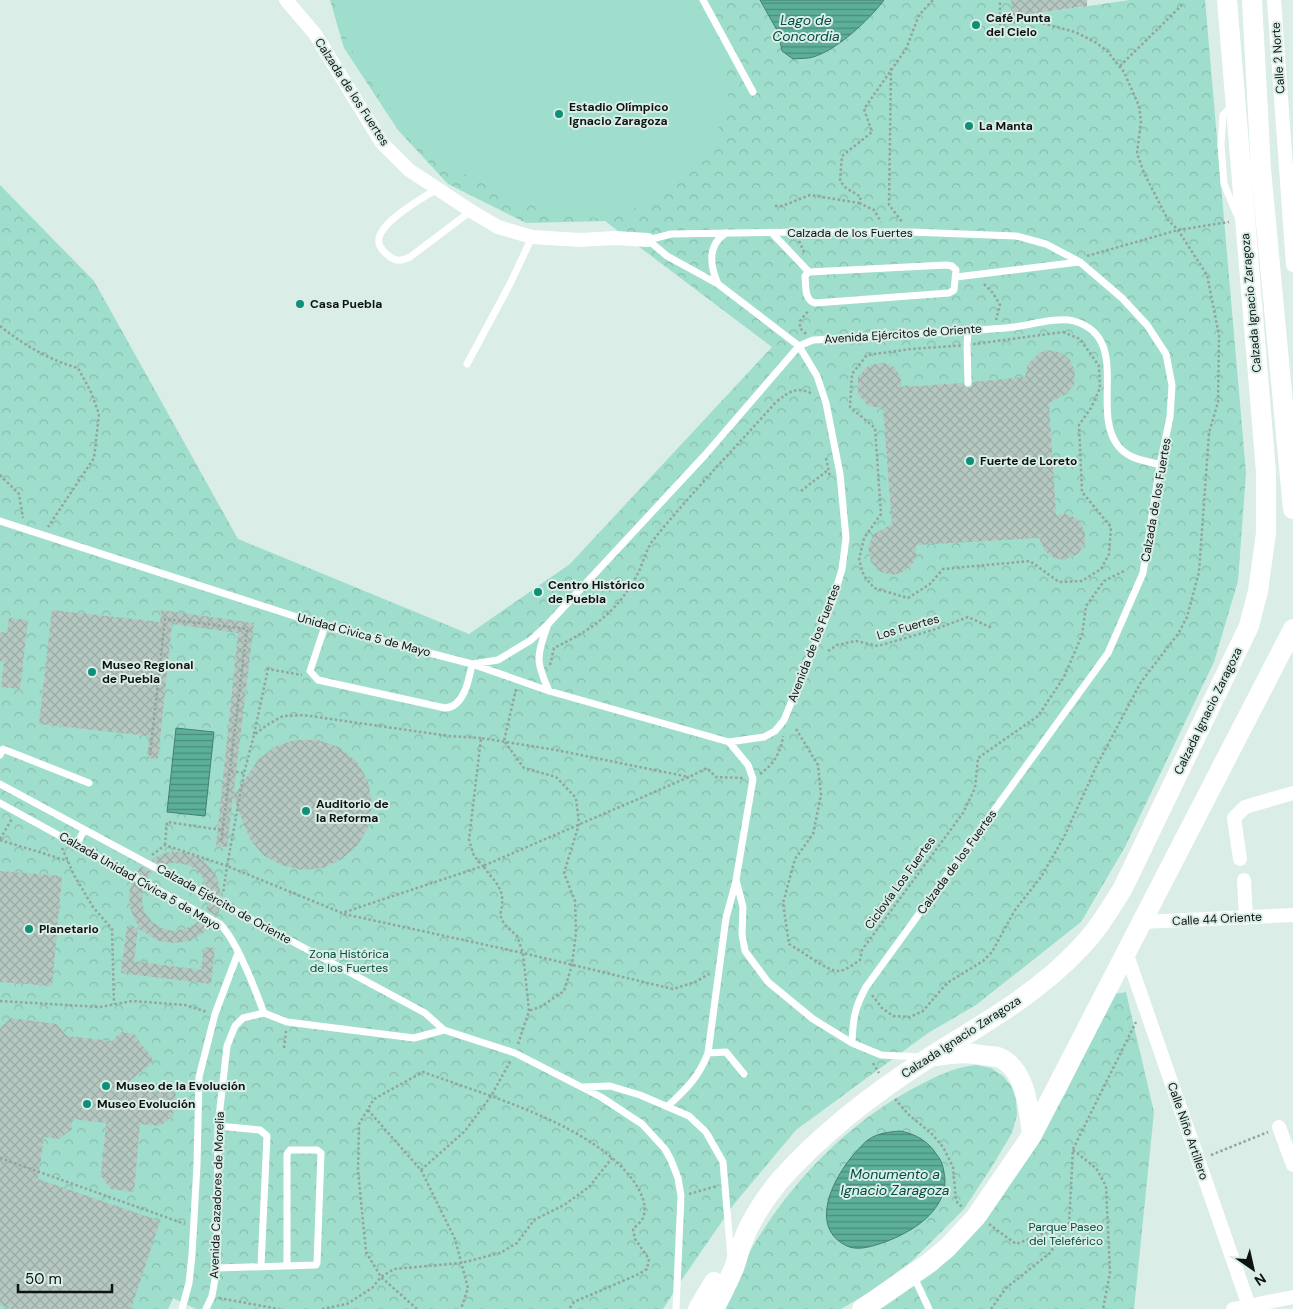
<svg xmlns="http://www.w3.org/2000/svg" width="1293" height="1309" viewBox="0 0 1293 1309" font-family="'DM Sans',sans-serif">
  <style>
    .forest { fill: url(#forest-crowns) }
    .pitch { fill: #9fdecc }
    .water { fill: url(#water-rules); stroke: #448070 }
    .building { fill: url(#building-cross-hatch) }
    .lines { fill: none; stroke-linecap: round; stroke-linejoin: round }
    .path { stroke: #94a39e; stroke-width: 2.5; stroke-dasharray: 2.5 2.5; stroke-linecap: butt }
    .service { stroke: #fff; stroke-width: 7 }
    .minor { stroke: #fff; stroke-width: 14 }
    .secondary { stroke: #fff; stroke-width: 20 }
    .poi-dot { fill: #0d9078; stroke: #daede7; stroke-width: 2 }
    .labels { text-anchor: middle; stroke-width: 4; stroke-linejoin: round; paint-order: stroke }
    .poi-label { font-size: 12px; font-weight: bold; fill: #0d1311; stroke: #daede7; text-anchor: start }
    .street-label { font-size: 12px; fill: #0d1311; stroke: #daede7 }
    .park-label { font-size: 12px; fill: #004d3f; stroke: #daede7 }
    .water-label { font-size: 14px; font-style: italic; fill: #014d3f; stroke: #daede7 }
  </style>
  <defs>
    <pattern id="forest-crowns" width="20" height="18" patternUnits="userSpaceOnUse" patternTransform="scale(1.25)"><rect width="20" height="18" fill="#9fdecc"/><path d="M2 6a3 3 0 1 1 6 0M12 15a3 3 0 1 1 6 0" fill="none" stroke="#88beae"/></pattern>
    <pattern id="water-rules" width="6" height="5" patternUnits="userSpaceOnUse" patternTransform="scale(1.25)"><rect width="6" height="5" fill="#5caf99"/><path d="M0 2.5h6" fill="none" stroke="#4a8d7b"/></pattern>
    <pattern id="building-cross-hatch" width="8" height="8" patternUnits="userSpaceOnUse" patternTransform="scale(1.25)"><rect width="8" height="8" fill="#b6c8c2"/><path d="M0 0l8 8M0 8l8-8" fill="none" stroke="#9baba6"/></pattern>
  </defs>
  <rect width="100%" height="100%" fill="#daede7"/>
  <!-- forest -->
  <path class="forest" d="M330,0H1011L1012,17L1130,0H1205L1246,473L1238,581L1214,662L1125,847L1081,922L976,1005L928,1033L796,1130L734,1204L685,1275L663,1309H196L173,1298L168,1309H0V185L94,281L238,539L469,634L570,564L772,347L605,221L526,223L448,184L398,130L344,48Z
    M1126,992L1154,1112L1134,1309H881L937,1270L1000,1198L1066,1092L1114,994Z
    M976,1065L991,1068L1003,1076L1012,1087L1016,1100L1017,1115L1012,1133L991,1168L964,1209L912,1261L870,1292L841,1309H720C760,1219 825,1136 912,1089C933,1078 953,1067 976,1065Z"/>
  <!-- pitch -->
  <path class="pitch" d="M335,0H698L712,23L726,60L728,100L716,136L701,160L671,189L633,209L597,218L559,213L528,204L497,191L454,168L406,128L375,89L348,43L335,8Z"/>
  <!-- water -->
  <path class="water" d="M760,0H884C869,20 837,50 813,57C807,59 799,58 793,59L782,51L778,32Z
    M176,728L214,732L205,816L167,812Z
    M900,1131C916,1134 928,1141 937,1155C943,1162 944,1171 945,1180C945,1212 912,1232 885,1242C873,1246 857,1252 845,1245C803,1223 842,1161 868,1140C877,1133 889,1132 900,1131Z"/>
  <!-- building -->
  <path class="building" d="M1011,0H1087V6L1011,17Z
    M1047,350L1062,353L1070,360L1075,371L1074,385L1066,394L1049,403L1056,515L1065,514L1072,516L1080,521L1085,533V543L1078,554L1064,560L1054,558L1045,551L1039,538L916,545V556L913,563L903,572L892,575L881,572L871,562L868,546L874,534L892,524L883,408L868,406L858,394V377L869,365L884,363L894,367L900,376L902,387L963,383L965,387L969,388L972,386L973,382L1025,377L1028,364L1039,353Z
    M52,610L160,622L161,610L254,623L233,797L258,760L274,747L295,740H318L339,747L357,762L368,781L372,803L369,825L358,845L342,859L323,868L302,870L281,865L263,855L250,839L233,797L227,847L216,846L238,633L172,624L158,759L147,758L149,736L39,724Z
    M9,618L28,620L20,689L1,687L4,662L0,661V632L7,633Z
    M168,852H183L198,857L210,867L218,879L221,897L208,890L202,876L194,868L184,864L173,863L162,866L151,859Z
    M141,866L152,872L147,878L137,872Z
    M0,871L62,876L52,986L0,982Z
    M132,882L143,888L142,902L145,913L152,922L162,928L173,931L184,929L194,925L200,919L211,925L202,934L189,941L174,943L159,941L139,929L130,908L129,893Z
    M208,902L220,908L217,916L206,910Z
    M127,926L138,928L134,961L201,970L204,947L215,948L211,984L121,973Z
    M11,1018L57,1024L67,1036L111,1041L122,1032L134,1034L154,1061L120,1089L176,1092L173,1116L160,1126L140,1124L134,1192L111,1189L101,1176L106,1123L72,1119V1129L59,1139L44,1137L38,1179L160,1221L131,1309H11L0,1305V1028Z"/>
  <g class="lines">
    <!-- path -->
    <path class="path" d="M1120,66L1182,5
      M891,68L889,205L903,223
      M859,203L874,210L881,222
      M775,206H782L810,195L859,203L861,197L846,188L840,181L842,156L872,132L864,109L906,49L919,15L933,0
      M799,241L804,252
      M1087,256L1178,230L1229,222
      M984,284L993,293L1000,305L996,320
      M0,326C24,345 49,360 78,368L91,392L99,414L94,458L48,527
      M1063,332L1080,339L1099,366L1100,388L1091,408L1079,425L1082,492L1111,527L1109,554L1101,569L1082,581L1059,582L1030,561L943,569L930,584L908,598L874,588L864,576L859,560L864,538L881,514L875,428L850,407L852,374L867,355L911,349L967,345Z
      M806,334L800,328V321L809,310
      M826,458L830,477
      M0,475L19,494L23,518
      M801,491L828,470
      M828,651L837,645L856,641L878,646L933,630L968,617L992,628
      M550,665L554,648C591,630 615,614 636,577C643,565 645,550 654,539C692,492 736,447 776,402C790,391 796,386 813,394
      M516,689L504,741L524,768L556,777L576,798L579,824L564,873L575,901L576,932L572,965L564,991L542,1006L529,1011
      M796,729L818,765L821,795L813,834L795,859L783,903L789,944C800,950 829,972 838,971C845,971 854,964 860,960L862,950L963,813L975,788L978,758L1038,716L1064,677L1082,635L1086,606L1104,581L1124,571
      M254,734L268,669L302,675
      M481,738L449,736L303,715L283,716L267,725L254,735L244,773L227,866L342,913L483,866L474,856L469,840L481,738L556,750L689,777
      M150,755L165,619L247,629L221,843
      M231,771L244,773
      M760,774C774,764 781,752 783,736
      M0,839L12,819
      M0,840L68,861
      M165,845L167,822L222,830
      M62,848L74,875L93,907L112,929L114,1004
      M152,855L165,845L227,866L223,894
      M344,914L523,953L673,989L695,982L709,974
      M872,995L882,1008L893,1016L910,1017L923,1011L947,983L983,961L992,952L1015,910L1041,877L1064,837L1097,765L1141,682L1178,634L1187,617L1199,572L1209,433L1218,402L1219,335L1207,275L1178,230L1168,220L1144,173L1137,153L1141,121L1139,106L1124,72L1107,51L1095,42L1075,32L1031,20L1000,24V0
      M0,1001L100,1007L132,1001L185,1005L207,1012
      M518,1044L529,1011L523,953L517,936L504,924L500,915C507,890 497,885 483,866L689,777L707,768L716,777L743,778
      M284,1048L286,1031
      M873,1063L879,1073
      M895,1099L909,1115L931,1133L943,1147L953,1167L956,1201L963,1208
      M368,1110L421,1170L455,1239L468,1288L461,1309
      M1073,1150L1096,1168L1106,1186L1110,1273L1103,1309
      M1211,1155L1268,1132
      M0,1158L185,1224
      M421,1170L465,1131L491,1096C540,1114 611,1142 638,1188C643,1197 647,1207 643,1218C641,1222 636,1226 633,1229L635,1239L649,1259L647,1269L639,1274L574,1302L569,1309
      M689,1194L717,1186
      M989,1224L1016,1244L1069,1224L1073,1149L1136,1022
      M219,1298L279,1309
      M322,1309L347,1304L372,1288L381,1277L394,1269L461,1263L500,1253L517,1243L534,1220L564,1205L589,1187L612,1158
      M417,1309L381,1277L366,1252L358,1170L359,1124L374,1099L423,1072L491,1096L511,1060
      M991,1309L1006,1288L1050,1253L1068,1225"/>
    <!-- service -->
    <path class="service" d="M703,0L753,92
      M1233,105L1223,115L1221,145L1224,184L1237,215
      M437,189C423,198 375,224 379,243C380,248 385,253 389,256C396,262 401,261 410,257L471,211
      M772,233L809,272
      M648,240L671,234L795,232H910L1016,236L1046,244L1080,262L1122,298L1147,325L1166,354L1172,385L1170,417L1160,465L1143,573L1108,653L866,987C854,1009 853,1019 852,1043L881,1055L921,1057
      M946,265L952,266L956,270L954,290L949,293L815,303C804,300 806,285 805,276L809,272Z
      M956,277L1079,262
      M718,284C710,266 707,245 726,233
      M467,364L510,284L532,237
      M968,383L967,345L968,331
      M0,521L325,626L472,664L549,691L729,742L764,737L775,731L784,720L832,603L842,569L846,538L840,474L826,403L817,376L799,346L718,284L667,256L648,240
      M325,626L310,671L318,680L445,708C464,707 469,680 472,664L498,660L531,640L548,624L705,455L799,346L813,340C877,336 942,333 1006,328C1024,327 1057,316 1074,321C1133,338 1089,412 1119,447C1130,460 1145,460 1160,465
      M547,627C536,657 536,662 549,691
      M729,742L748,765L753,779L736,880L743,907L742,934L745,951L768,982L813,1019L852,1043
      M0,755L3,749L89,783
      M0,784L425,1013L444,1030
      M0,803L220,924C237,941 255,989 264,1013L287,1022L414,1038L444,1030L515,1053L601,1097L642,1124L665,1149L671,1160L678,1178L681,1196L676,1309
      M77,844L84,830
      M708,1053L726,1052L744,1074
      M583,1087L610,1086L640,1095L689,1116L706,1132L723,1162L731,1258
      M668,1106C687,1088 699,1077 708,1053L726,918L736,881
      M218,1126L260,1130L267,1136L261,1266
      M217,1268L316,1265L317,1263L321,1153L317,1150H290L287,1154V1265
      M914,1277L929,1309
      M182,1309L189,1283L192,1255L197,1165L199,1077L215,1014L238,953
      M206,1309L212,1296L217,1268L218,1126L227,1046L235,1026L243,1018L264,1013"/>
    <!-- minor -->
    <path class="minor" d="M286,0L315,34L382,143L409,170L471,211L498,227L532,237L580,240L615,238L648,240
      M1274,0L1293,265
      M1240,859L1234,818L1245,807L1293,793
      M1244,880L1246,918
      M1142,922L1293,915
      M1126,952L1250,1309
      M1279,1127L1293,1165
      M1233,1309L1293,1297"/>
    <!-- secondary -->
    <path class="secondary" d="M1252,0L1261,170L1293,509
      M937,1056C952,1053 967,1052 982,1055C987,1056 993,1056 998,1057C1026,1068 1029,1110 1032,1135
      M698,1309L714,1282
      M714,1309C721,1296 728,1282 734,1268C737,1260 739,1251 742,1243C750,1221 766,1197 781,1179C824,1131 875,1092 930,1057C981,1025 1037,994 1079,949C1097,931 1110,909 1123,888L1249,626L1258,591L1266,533V472L1227,0
      M862,1309L929,1263L947,1248L976,1217L1032,1135L1293,629"/>
  </g>
  <!-- markers -->
  <g class="poi-dot">
    <circle cx="976" cy="25" r="5"/>
    <circle cx="559" cy="114" r="5"/>
    <circle cx="969" cy="126" r="5"/>
    <circle cx="300" cy="304" r="5"/>
    <circle cx="970" cy="461" r="5"/>
    <circle cx="538" cy="592" r="5"/>
    <circle cx="92" cy="672" r="5"/>
    <circle cx="306" cy="811" r="5"/>
    <circle cx="29" cy="929" r="5"/>
    <circle cx="106" cy="1086" r="5"/>
    <circle cx="87" cy="1104" r="5"/>
  </g>
  <g class="labels">
    <!-- poi labels -->
    <g class="poi-label">
      <text x="986" y="22">Café Punta<tspan x="986" dy="14">del Cielo</tspan></text>
      <text x="569" y="111">Estadio Olímpico<tspan x="569" dy="14">Ignacio Zaragoza</tspan></text>
      <text x="979" y="130">La Manta</text>
      <text x="310" y="308">Casa Puebla</text>
      <text x="980" y="465">Fuerte de Loreto</text>
      <text x="548" y="589">Centro Histórico<tspan x="548" dy="14">de Puebla</tspan></text>
      <text x="102" y="669">Museo Regional<tspan x="102" dy="14">de Puebla</tspan></text>
      <text x="316" y="808">Auditorio de<tspan x="316" dy="14">la Reforma</tspan></text>
      <text x="39" y="933">Planetario</text>
      <text x="116" y="1090">Museo de la Evolución</text>
      <text x="97" y="1108">Museo Evolución</text>
    </g>
    <!-- street labels -->
    <g class="street-label">
      <text transform="translate(1278 58) rotate(-94)" y="4">Calle 2 Norte</text>
      <text transform="translate(352 92) rotate(57)" y="4">Calzada de los Fuertes</text>
      <text x="850" y="237">Calzada de los Fuertes</text>
      <text transform="translate(1251 303) rotate(-95)" y="4">Calzada Ignacio Zaragoza</text>
      <text transform="translate(903 334) rotate(-4)" y="4">Avenida Ejércitos de Oriente</text>
      <text transform="translate(1156 500) rotate(-80)" y="4">Calzada de los Fuertes</text>
      <text transform="translate(908 627) rotate(-16)" y="4">Los Fuertes</text>
      <text transform="translate(364 635) rotate(15)" y="4">Unidad Civica 5 de Mayo</text>
      <text transform="translate(814 643) rotate(-69)" y="4">Avenida de los Fuertes</text>
      <text transform="translate(1208 711) rotate(-64)" y="4">Calzada Ignacio Zaragoza</text>
      <text transform="translate(957 862) rotate(-54)" y="4">Calzada de los Fuertes</text>
      <text transform="translate(140 881) rotate(30)" y="4">Calzada Unidad Cívica 5 de Mayo</text>
      <text transform="translate(900 883) rotate(-54)" y="4">Ciclovía Los Fuertes</text>
      <text transform="translate(224 904) rotate(29)" y="4">Calzada Ejército de Oriente</text>
      <text transform="translate(1217 919) rotate(-3)" y="4">Calle 44 Oriente</text>
      <text transform="translate(961 1037) rotate(-33)" y="4">Calzada Ignacio Zaragoza</text>
      <text transform="translate(1188 1131) rotate(71)" y="4">Calle Niño Artillero</text>
      <text transform="translate(217 1195) rotate(-88)" y="4">Avenida Cazadores de Morelia</text>
    </g>
    <!-- park labels -->
    <g class="park-label">
      <text x="349" y="958">Zona Histórica<tspan x="349" dy="14">de los Fuertes</tspan></text>
      <text x="1066" y="1231">Parque Paseo<tspan x="1066" dy="14">del Teleférico</tspan></text>
    </g>
    <!-- water labels -->
    <g class="water-label">
      <text x="806" y="25">Lago de<tspan x="806" dy="16">Concordia</tspan></text>
      <text x="895" y="1179">Monumento a<tspan x="895" dy="16">Ignacio Zaragoza</tspan></text>
    </g>
  </g>
  <!-- north arrow -->
  <g transform="translate(1253 1269) rotate(146)" stroke="#daede7" stroke-width="4" paint-order="stroke">
  <path d="M0-4L9 19L0 12L-9 19Z" fill="#0d1311"/>
  <text y="-8" font-size="14" font-weight="bold" text-anchor="middle" fill="#0d1311">N</text>
  </g>
  <!-- scale -->
  <path d="M18 1284v8h94v-8" fill="none" stroke="#0d1311" stroke-width="2.5"/>
  <text x="25" y="1284" font-size="15" fill="#0d1311" stroke="#daede7" stroke-width="4" paint-order="stroke">50 m</text>
</svg>
